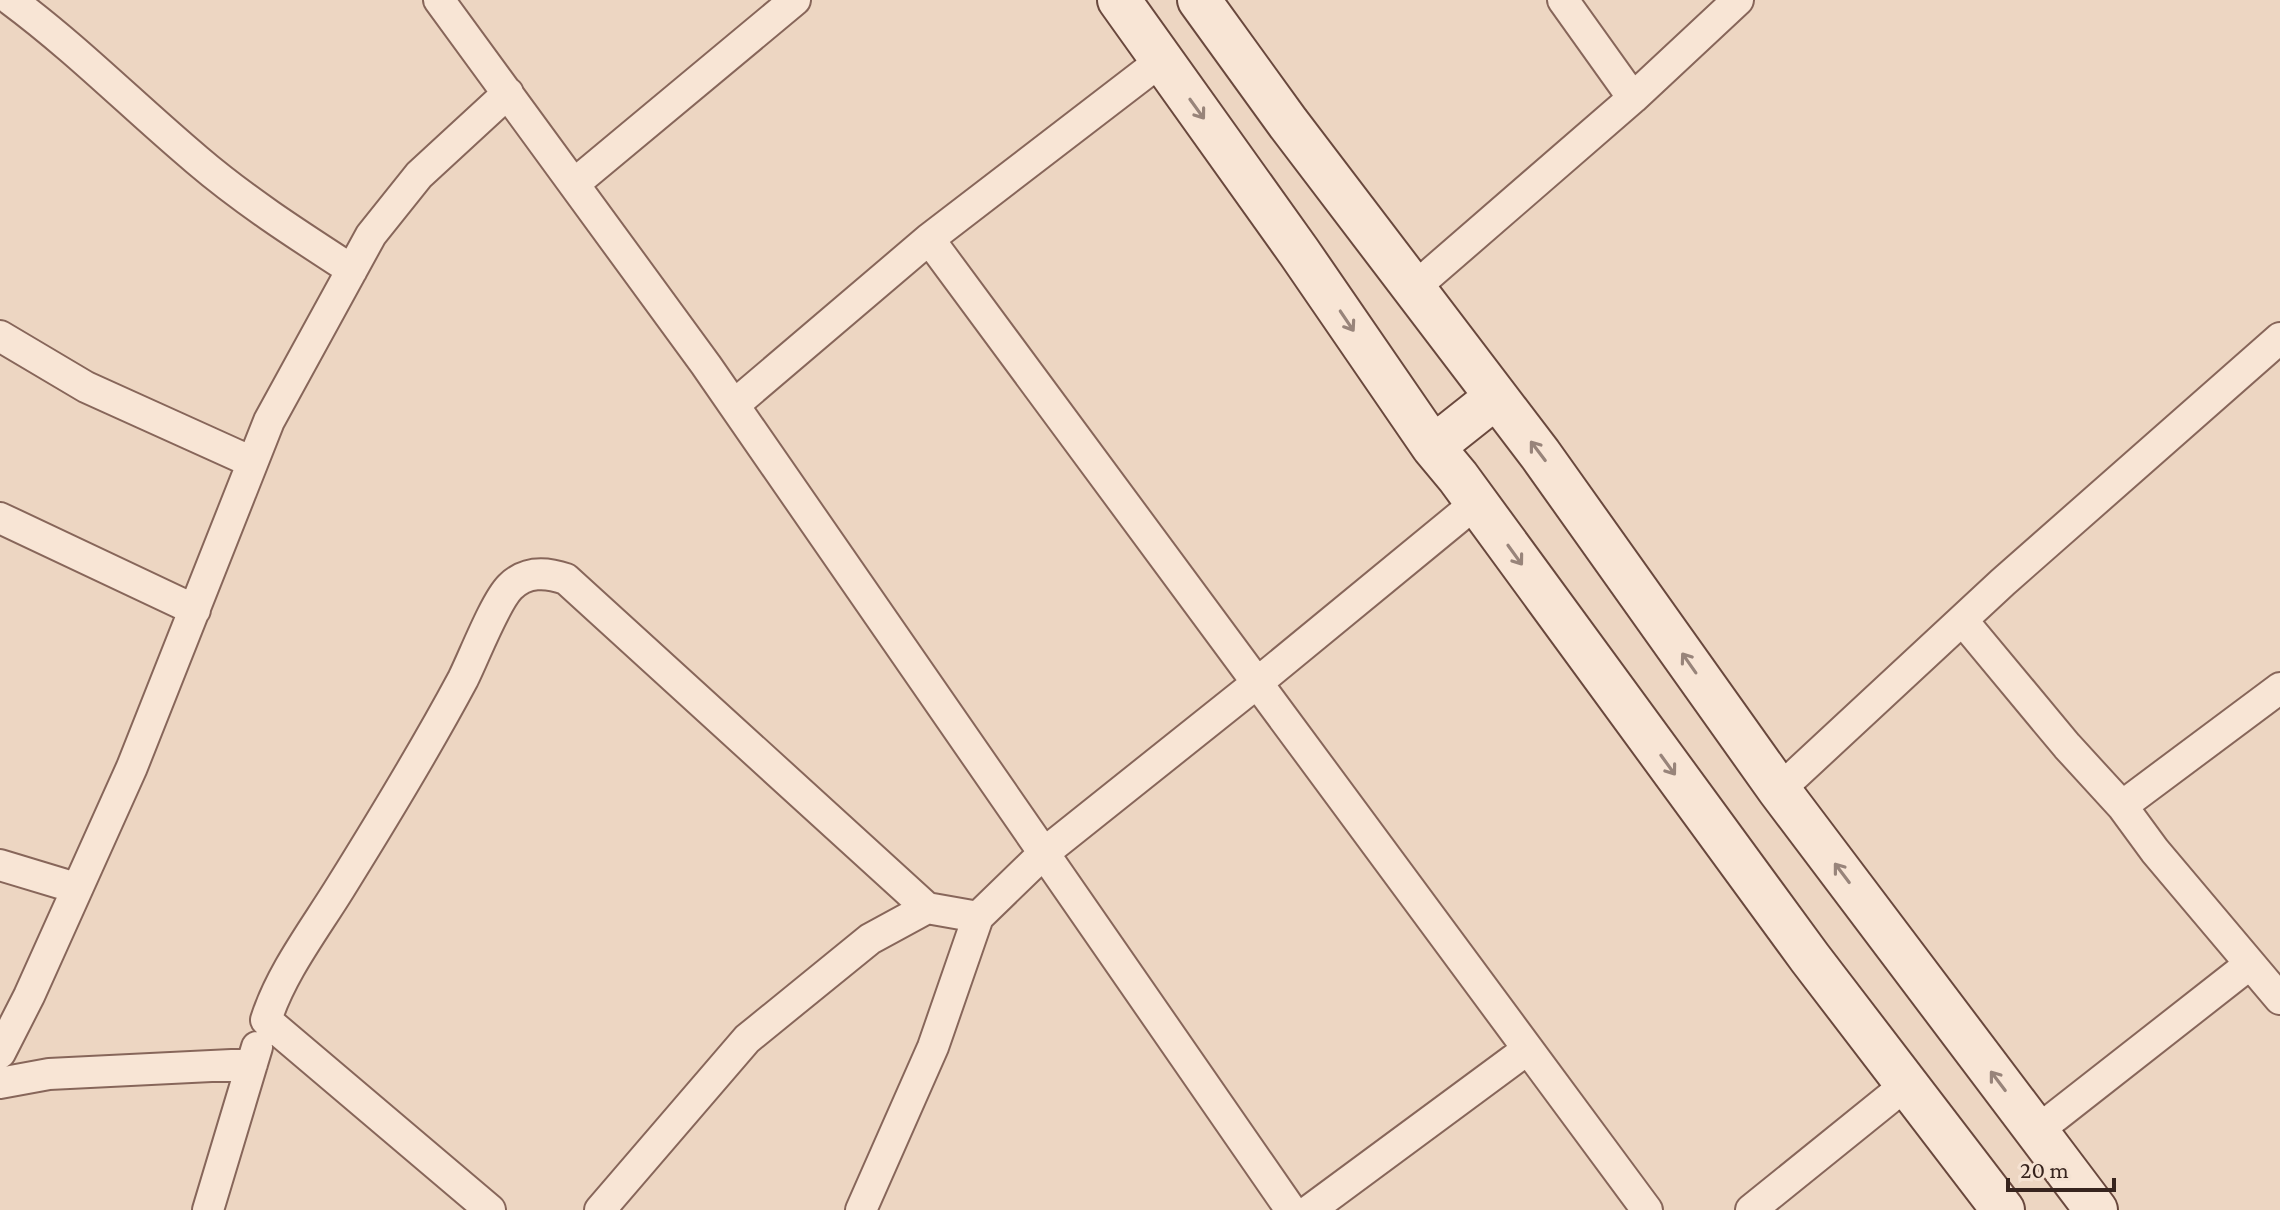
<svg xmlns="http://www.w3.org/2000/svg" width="2280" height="1210" viewBox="0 0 2280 1210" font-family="'Crimson Pro',serif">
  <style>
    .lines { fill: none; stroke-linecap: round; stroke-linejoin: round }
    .street-casing { stroke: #87665a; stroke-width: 34 }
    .secondary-casing { stroke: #69483d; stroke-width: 46 }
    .street { stroke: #f8e5d5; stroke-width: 30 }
    .secondary { stroke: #f8e5d5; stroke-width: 42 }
    .oneway { stroke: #98847a }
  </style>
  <rect width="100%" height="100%" fill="#edd6c2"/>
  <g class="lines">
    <defs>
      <path id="street" d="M11,0C77,49 134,107 197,160C245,201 298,235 352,270
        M439,0L706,365L1291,1210
        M1563,0L1633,98
        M574,184L795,0
        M929,239L1647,1210
        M1414,288L1633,98L1738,0
        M0,336L86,387L252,462
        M734,405L929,239L1162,60
        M0,518L195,610
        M1963,621L2067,746L2122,806L2155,851L2280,999
        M1779,790L2003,582L2280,338
        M2122,806L2280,688
        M0,865L76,888
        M0,1053L29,996L132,767L269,421L371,235L419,175L508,93
        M0,1083L49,1074L252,1064
        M2037,1131L2250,964
        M208,1210L257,1047
        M490,1210L266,1020C281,973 314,930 340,888C383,819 425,750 463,679C474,657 495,602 510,587C526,571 546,572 566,579L927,908
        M600,1210L747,1039L870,939L927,908L978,917L1044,853L1257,683L1476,503
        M861,1210L933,1047L978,917
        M1310,1210L1528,1049
        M1751,1210L1907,1084"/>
      <path id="secondary" d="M1119,0L1299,252L1433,447L1458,477L1810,958L2003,1210
        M1199,0L1288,123L1540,454L1779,790L2096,1210
        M1433,447L1496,397"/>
    </defs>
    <!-- street casing -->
    <use href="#street" class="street-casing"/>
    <!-- secondary casing -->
    <use href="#secondary" class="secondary-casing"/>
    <!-- street -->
    <use href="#street" class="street"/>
    <!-- secondary -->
    <use href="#secondary" class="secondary"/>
  </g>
  <!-- one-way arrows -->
  <defs><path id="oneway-shaft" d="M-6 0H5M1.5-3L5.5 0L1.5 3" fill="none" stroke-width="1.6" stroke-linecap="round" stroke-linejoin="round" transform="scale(2)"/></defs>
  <g class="oneway">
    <use href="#oneway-shaft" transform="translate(1197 109) rotate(54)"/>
    <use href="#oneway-shaft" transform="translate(1347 321) rotate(56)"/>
    <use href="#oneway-shaft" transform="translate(1538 451) rotate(-127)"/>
    <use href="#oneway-shaft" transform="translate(1515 555) rotate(54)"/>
    <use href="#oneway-shaft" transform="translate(1689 663) rotate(-125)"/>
    <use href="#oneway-shaft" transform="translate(1668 765) rotate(54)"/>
    <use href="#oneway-shaft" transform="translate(1842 873) rotate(-127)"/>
    <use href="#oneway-shaft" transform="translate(1998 1081) rotate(-127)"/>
  </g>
  <!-- scale -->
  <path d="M2008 1178v12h106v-12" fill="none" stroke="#37241e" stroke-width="4"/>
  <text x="2020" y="1178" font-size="24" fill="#37241e" stroke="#f5e2d2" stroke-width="6" paint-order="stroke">20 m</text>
</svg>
